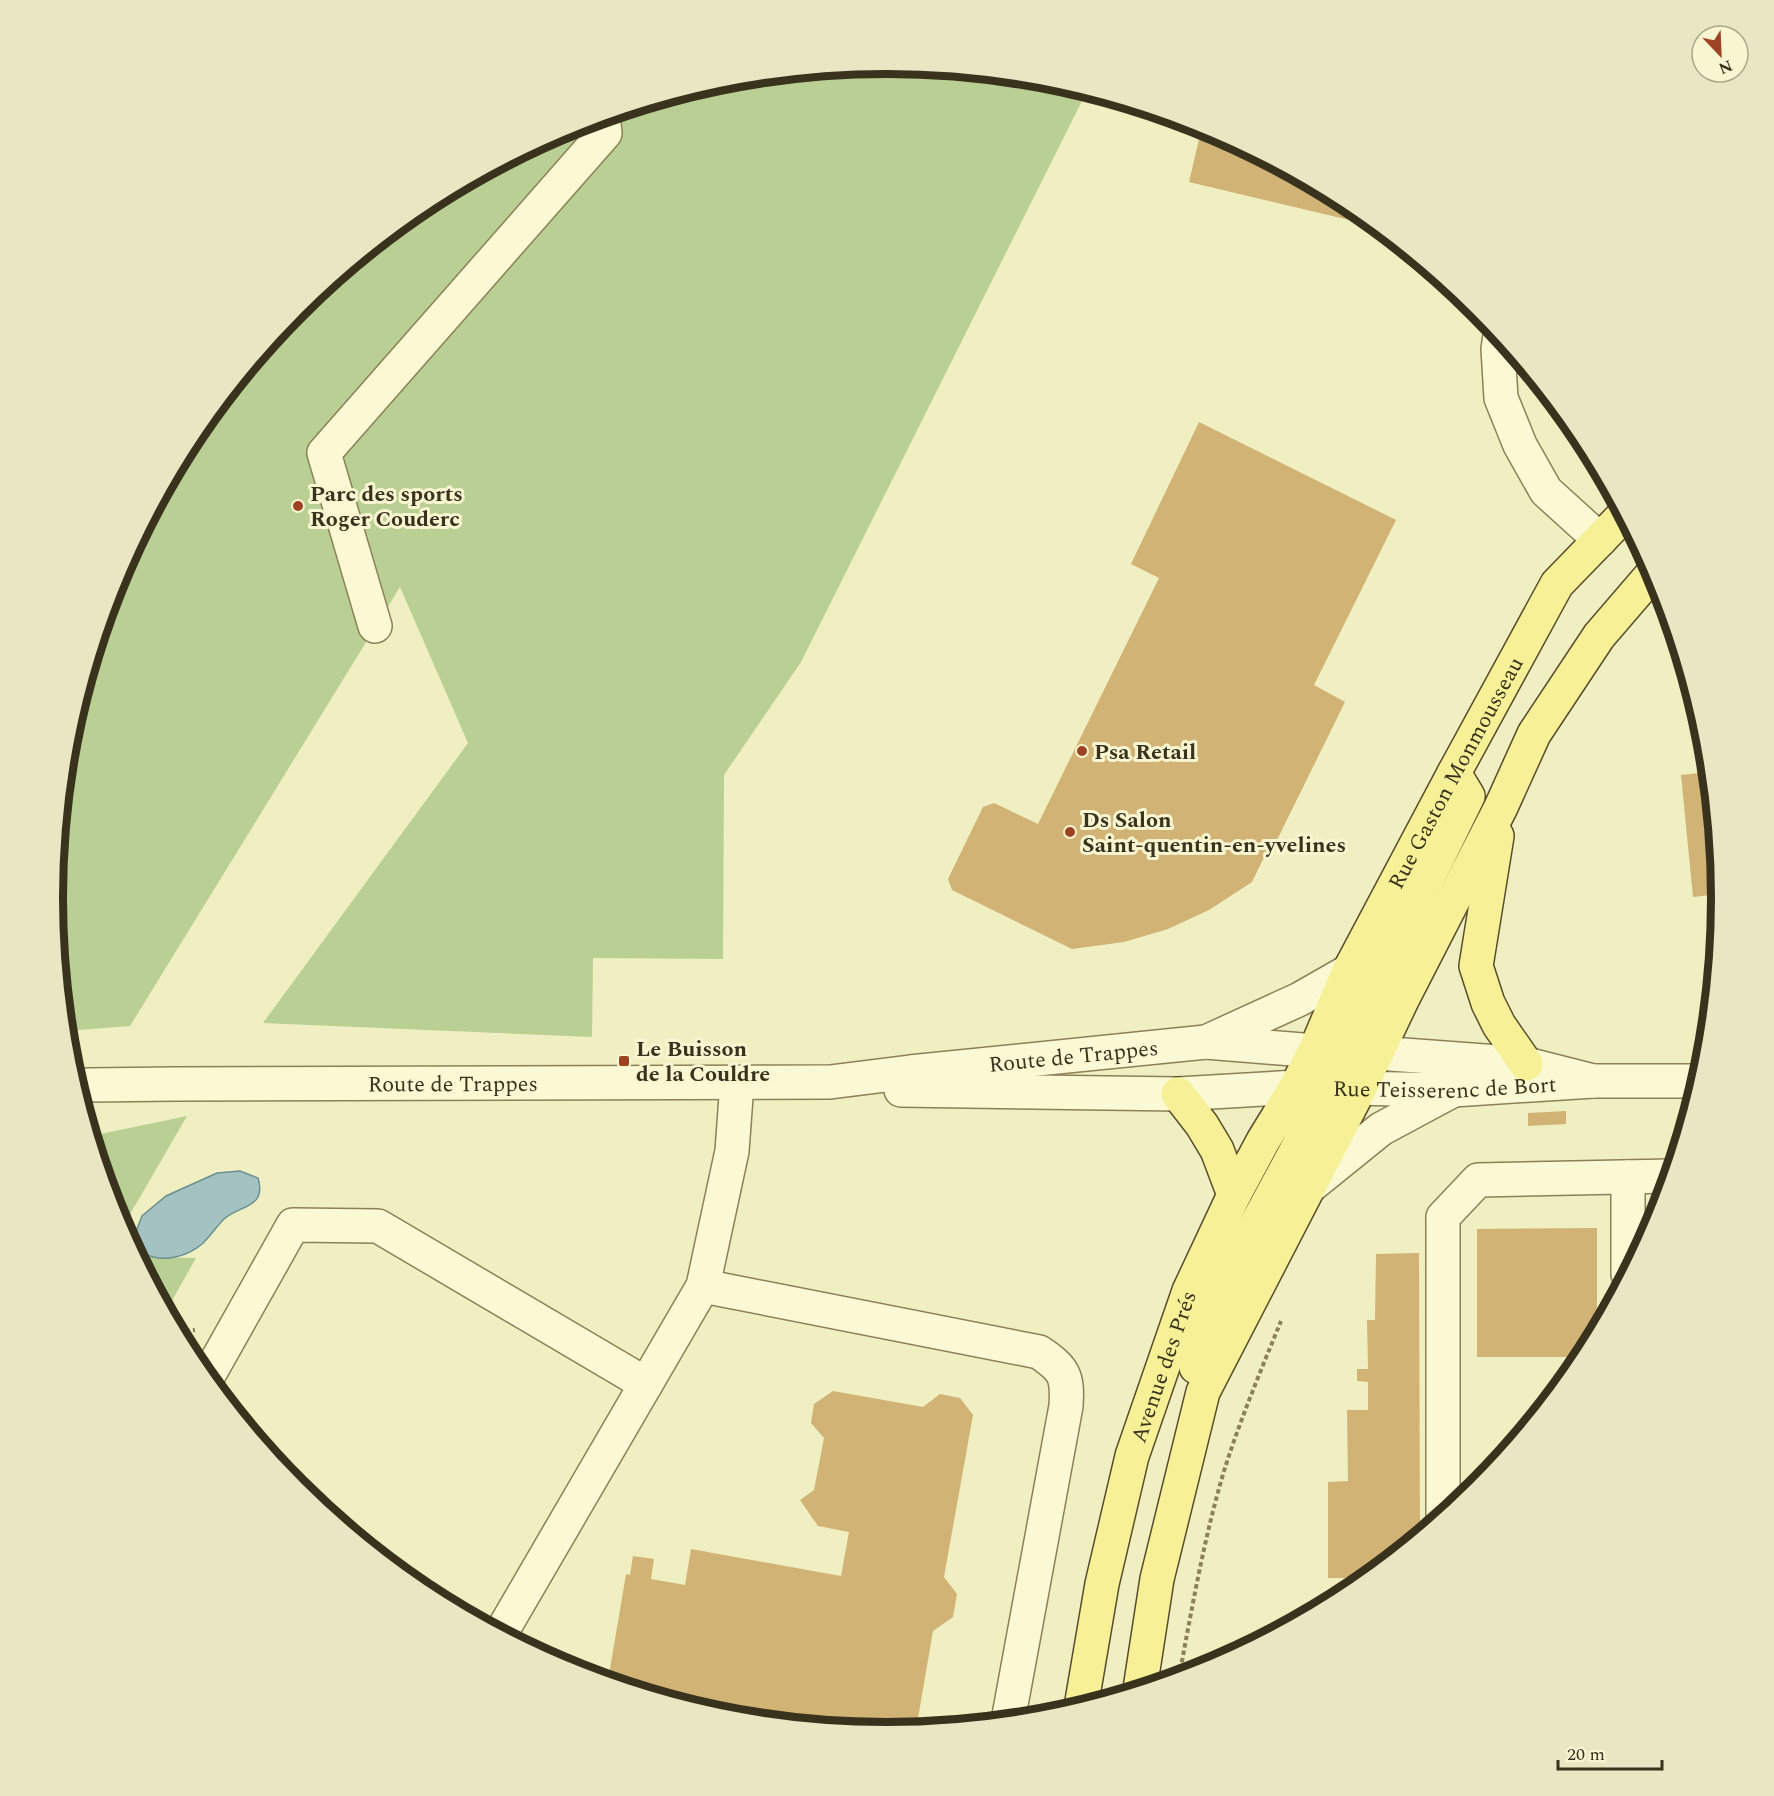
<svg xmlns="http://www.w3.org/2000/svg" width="1774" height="1796" viewBox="0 0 1774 1796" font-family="Spectral,serif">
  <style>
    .green { fill: #b9cf94 }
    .water { fill: #a4c2c1; stroke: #6a9091; stroke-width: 1.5 }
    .building { fill: #d1b375 }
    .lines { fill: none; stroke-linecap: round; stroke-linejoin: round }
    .minor-casing { stroke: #8b8057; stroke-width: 36 }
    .major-casing { stroke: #584c2c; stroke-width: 36 }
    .path { stroke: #8b8057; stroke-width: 4; stroke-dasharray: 4.5 3; stroke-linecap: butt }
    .minor { stroke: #fbf9d4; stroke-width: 33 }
    .major { stroke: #f6f196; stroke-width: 33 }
    .poi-dot { fill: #9d4324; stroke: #f7f6d1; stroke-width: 2 }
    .labels { text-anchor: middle; stroke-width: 6; stroke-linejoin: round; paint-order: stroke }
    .poi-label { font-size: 22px; font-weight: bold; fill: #39321d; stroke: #f7f6d1; text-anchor: start }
    .street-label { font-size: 22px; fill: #39321d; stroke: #f7f6d1 }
    .rim { fill: none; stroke: #39321d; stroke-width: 8 }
  </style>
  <rect width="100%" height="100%" fill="#f0efc1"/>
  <!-- green -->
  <path class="green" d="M887,64L1050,80L1087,91L801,662L724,775L723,959L593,958L592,1037L263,1023L468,743L400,587L130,1026L66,1031L53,898L69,735L116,578L193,434L297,308L424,204L568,127L725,79Z
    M187,1116L122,1228L116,1217L91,1136Z
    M137,1257L196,1258L166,1311Z"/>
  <!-- water -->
  <path class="water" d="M240,1171L258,1178C267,1208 240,1205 224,1219C216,1227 210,1237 202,1244C189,1255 170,1261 153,1257C149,1256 144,1253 140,1251L135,1234L142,1216L166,1196L217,1173Z"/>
  <!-- building -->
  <path class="building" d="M1202,126L1351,204L1379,227L1189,182Z
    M1199,422L1396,520L1314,685L1345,702L1276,842L1272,841L1252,882L1209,910L1168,929L1124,942L1072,949L952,890L948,879L983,807L994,803L1038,824L1159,578L1131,564Z
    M1709,772L1721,894L1693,897L1681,775Z
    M1566,1111V1124L1528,1126V1113Z
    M1597,1228V1331L1583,1357H1477V1229Z
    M1419,1253L1420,1535L1367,1578H1328V1482L1348,1481L1347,1410H1368V1382L1357,1381V1369H1368L1367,1320H1375L1376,1254Z
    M833,1391L923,1407L940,1394L960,1398L973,1415L944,1577L957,1594L953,1617L933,1631L916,1730L887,1732L724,1716L608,1681L626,1574L630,1575L633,1556L654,1559L651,1579L685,1585L691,1549L841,1576L849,1532L818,1526L800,1500L814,1490L824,1438L811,1423L814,1404Z
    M1336,1599L1328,1604L1319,1609L1318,1600Z"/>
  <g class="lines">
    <defs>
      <g id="minor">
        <path d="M1500,336L1498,349L1501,398L1520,445L1546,491L1600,540"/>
        <path d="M375,626L324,453L605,133L603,116"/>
        <path d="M1206,1042L1300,999L1349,971"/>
        <path id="s1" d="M77,1087L88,1085L175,1084L830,1082L910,1072L1206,1042L1315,1051L1377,1053L1526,1064L1593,1081"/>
        <path id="s2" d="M901,1090L1178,1094L1296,1087L1453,1090L1593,1081H1699"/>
        <path d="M1308,1188L1381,1129L1450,1092"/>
        <path d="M1628,1274V1177"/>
        <path d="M703,1286L1039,1352C1064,1369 1068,1375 1066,1406L1008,1721"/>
        <path d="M207,1378L293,1225L378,1226L646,1384"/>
        <path d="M1443,1516V1217L1478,1180L1670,1176"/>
        <path d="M501,1633L703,1286L732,1151L737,1083"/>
      </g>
      <g id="major">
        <path d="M1497,836L1476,966L1488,1003L1499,1025L1526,1064"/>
        <path d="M1360,1088L1343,1052L1468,796L1454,773"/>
        <path d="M1178,1094L1202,1125L1217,1150L1234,1195"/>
        <path d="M1196,1367L1230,1273L1298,1147L1325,1088L1315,1051"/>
        <path d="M1140,1689L1157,1579L1203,1392L1360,1088L1403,998L1501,807L1534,734L1599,636L1654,572"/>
        <path id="s3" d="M1081,1707L1102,1584L1132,1456L1189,1291L1234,1195L1263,1141L1296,1087L1315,1051L1349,971L1454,773L1557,584L1624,515"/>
      </g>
    </defs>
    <!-- minor casing -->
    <use href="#minor" class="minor-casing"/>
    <!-- major casing -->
    <use href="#major" class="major-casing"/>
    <!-- path -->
    <path class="path" d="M178,1332L195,1330
      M1179,1677C1192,1608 1204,1538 1224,1471C1240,1420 1261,1370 1281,1321"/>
    <!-- minor -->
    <use href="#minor" class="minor"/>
    <!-- major -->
    <use href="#major" class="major"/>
  </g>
  <!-- markers -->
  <g class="poi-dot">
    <circle cx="298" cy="506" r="6"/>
    <circle cx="1082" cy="751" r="6"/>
    <circle cx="1070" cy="832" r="6"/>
    <rect x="618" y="1055" width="12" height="12" rx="3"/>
  </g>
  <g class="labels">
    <!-- poi labels -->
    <g class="poi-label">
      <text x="310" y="501">Parc des sports<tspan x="310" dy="25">Roger Couderc</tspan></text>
      <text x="1094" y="759">Psa Retail</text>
      <text x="1082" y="827">Ds Salon<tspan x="1082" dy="25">Saint-quentin-en-yvelines</tspan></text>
      <text x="636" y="1056">Le Buisson<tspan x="636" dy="25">de la Couldre</tspan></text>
    </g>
    <!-- street labels -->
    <g class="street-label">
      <text dy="8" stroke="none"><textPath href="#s3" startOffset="1014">Rue Gaston Monmousseau</textPath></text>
      <text dy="8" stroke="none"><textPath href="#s1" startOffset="998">Route de Trappes</textPath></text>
      <text dy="8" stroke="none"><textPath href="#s1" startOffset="376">Route de Trappes</textPath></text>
      <text dy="8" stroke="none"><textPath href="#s2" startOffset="544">Rue Teisserenc de Bort</textPath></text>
      <text dy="8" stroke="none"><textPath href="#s3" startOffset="351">Avenue des Prés</textPath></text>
    </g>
  </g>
  <!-- crop -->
  <path d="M0 0H1774V1796H0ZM63 898a824 824 0 1 1 1648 0a824 824 0 1 1-1648 0Z" fill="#e8e6c3" fill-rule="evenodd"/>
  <path class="rim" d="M63 898a824 824 0 1 1 1648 0a824 824 0 1 1-1648 0Z"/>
  <!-- north arrow -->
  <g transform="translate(1720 54) rotate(157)"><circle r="28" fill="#f7f6d1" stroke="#aba889" stroke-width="1.5"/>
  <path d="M0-4.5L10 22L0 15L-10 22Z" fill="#9d4324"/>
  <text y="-9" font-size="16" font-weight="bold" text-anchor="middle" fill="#39321d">N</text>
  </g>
  <!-- scale -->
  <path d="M1558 1760v9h104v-9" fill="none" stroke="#39321d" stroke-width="3"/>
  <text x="1567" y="1760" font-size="18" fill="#39321d" stroke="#f7f6d1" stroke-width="4.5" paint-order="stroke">20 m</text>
</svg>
